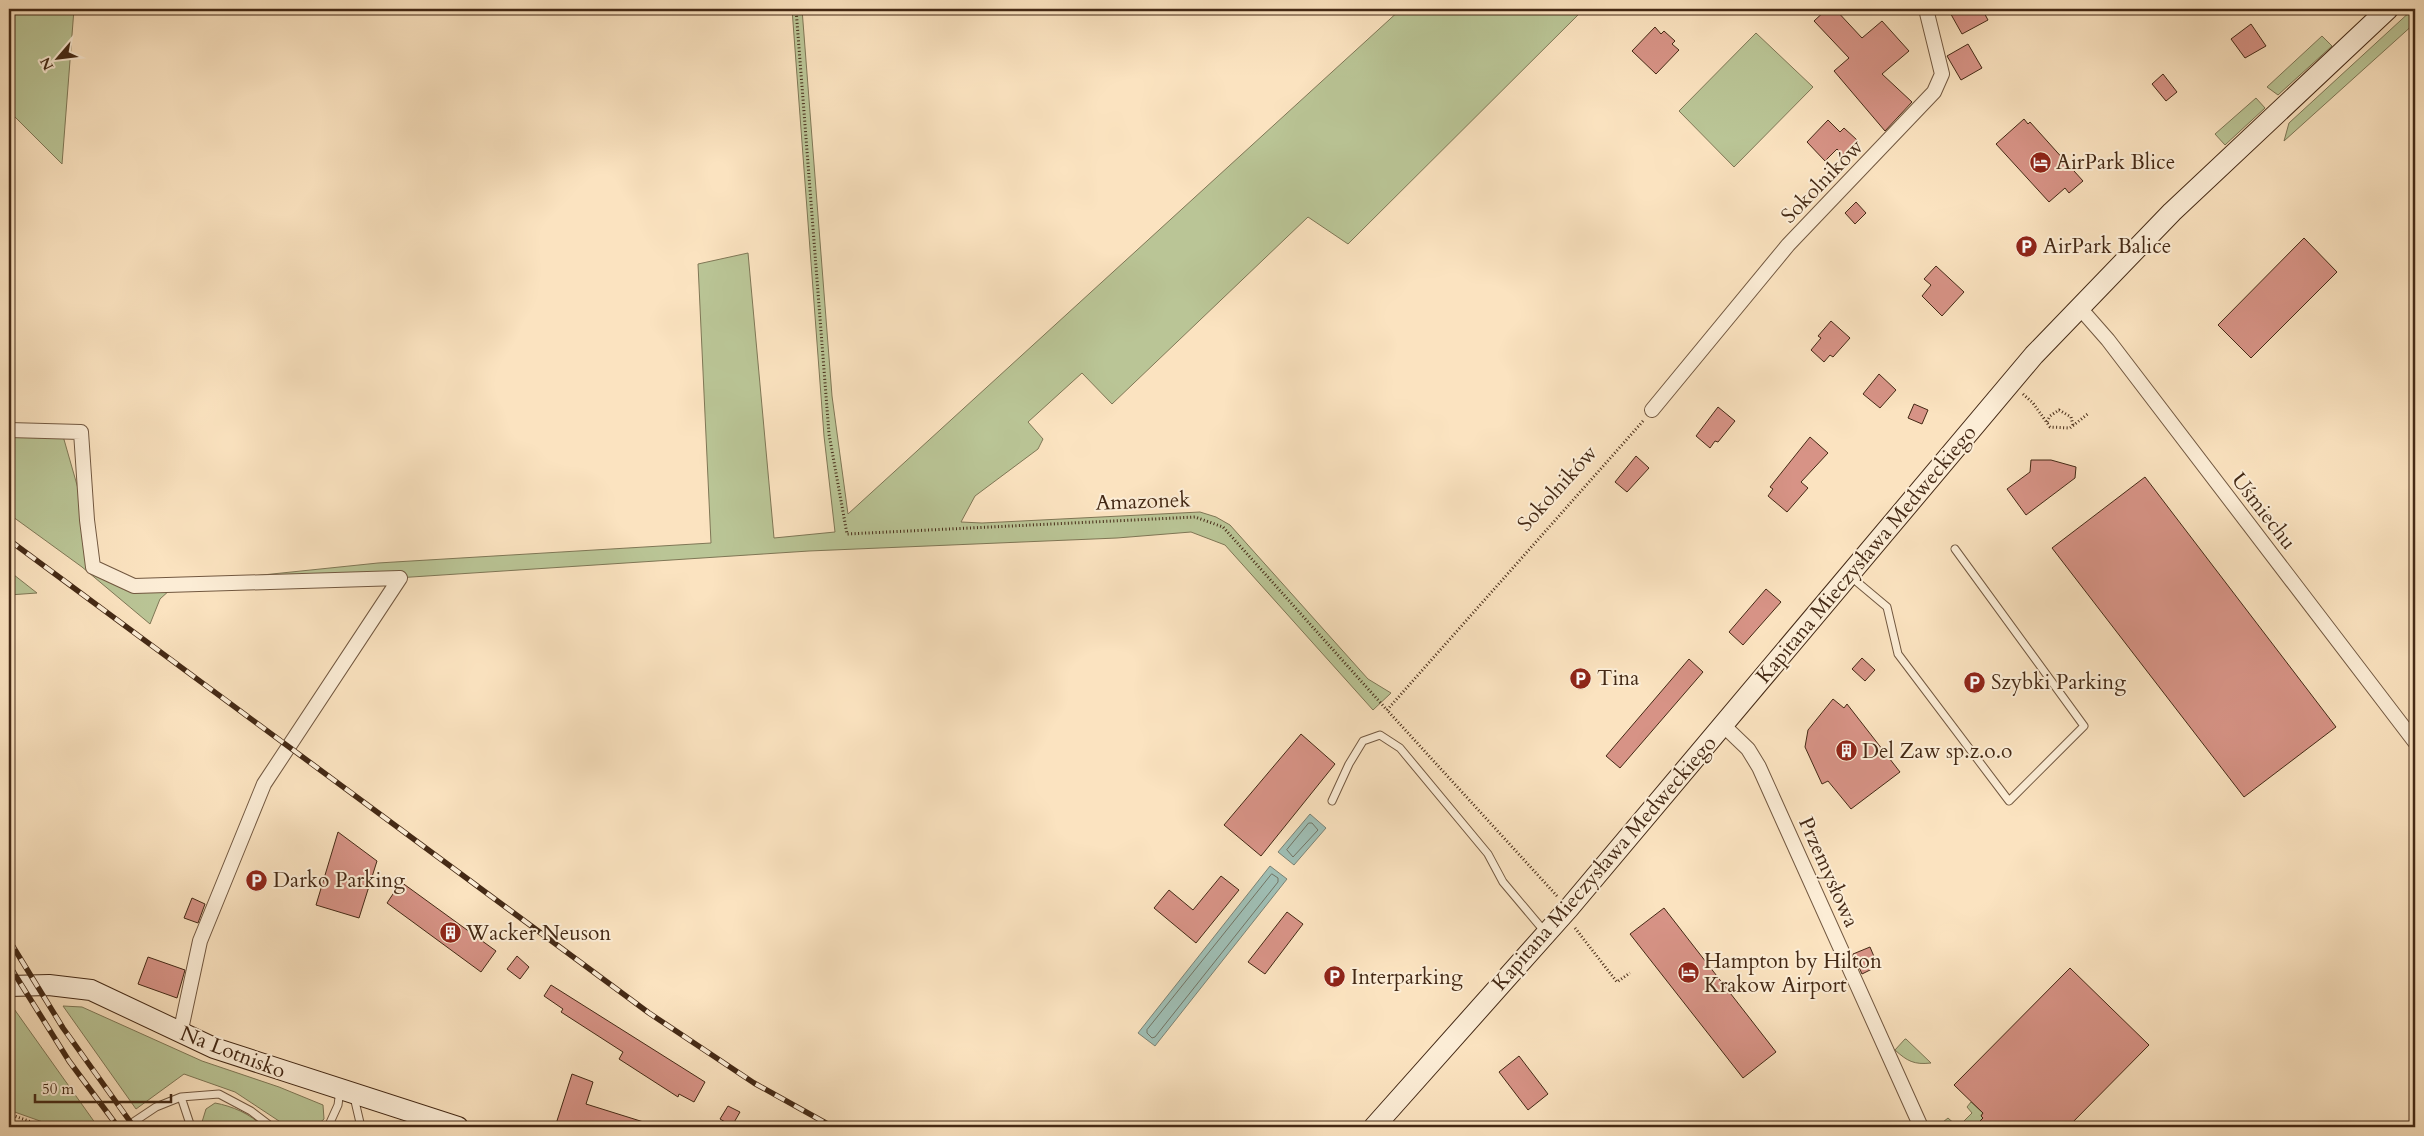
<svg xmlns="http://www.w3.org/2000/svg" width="2424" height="1136" viewBox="0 0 2424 1136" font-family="Cardo,serif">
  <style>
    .green { fill: #bac596; stroke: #7f7756 }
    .water { fill: #9fbeb4; stroke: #7b8274 }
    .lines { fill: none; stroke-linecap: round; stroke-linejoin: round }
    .shore { stroke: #727464; stroke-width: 1 }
    .building { fill: #d79386; stroke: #442915 }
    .lane-casing { stroke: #725840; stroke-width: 9 }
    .street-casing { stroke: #725840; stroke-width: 16 }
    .secondary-casing { stroke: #442915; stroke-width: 22 }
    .path { stroke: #442915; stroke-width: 3; stroke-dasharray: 1 2.5; stroke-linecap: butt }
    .lane { stroke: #fcedd6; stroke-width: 7 }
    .street { stroke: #fcedd6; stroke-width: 14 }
    .secondary { stroke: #fcedd6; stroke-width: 20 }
    .rail-casing { stroke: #442915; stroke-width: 5.5 }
    .rail { stroke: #fcedd6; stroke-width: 4; stroke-dasharray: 11; stroke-linecap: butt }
    .labels { text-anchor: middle; stroke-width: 4; stroke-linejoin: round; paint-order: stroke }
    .poi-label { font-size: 21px; fill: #442915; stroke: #fcedd6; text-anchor: start }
    .street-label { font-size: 21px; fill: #442915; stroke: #fcedd6 }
  </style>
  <rect width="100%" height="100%" fill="#fbe3c0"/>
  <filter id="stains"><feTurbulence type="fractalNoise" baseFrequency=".004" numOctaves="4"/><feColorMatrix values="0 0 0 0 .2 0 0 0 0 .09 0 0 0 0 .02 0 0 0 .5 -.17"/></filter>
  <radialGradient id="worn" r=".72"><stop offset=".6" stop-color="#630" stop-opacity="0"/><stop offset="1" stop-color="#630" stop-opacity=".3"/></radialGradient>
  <!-- green -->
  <path class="green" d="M9,9H74L62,164L9,111Z
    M792,9H802L832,396L848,514L1401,9H1584L1348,244L1308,217L1112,404L1082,373L1028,422L1043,439L1038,449L975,496L961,522L982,523L1200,512L1216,517L1230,525L1368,679L1391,693L1373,710L1225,545L1191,532L1117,538L809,551L381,579L171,589L160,599L150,624L82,567L9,514V429H61L87,520L93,567L134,586L176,584L378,563L711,543L698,264L748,253L774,538L835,532L824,436Z
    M2413,9H2415V23L2284,141L2289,123Z
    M1756,33L1813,87L1734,167L1679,111Z
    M2322,36L2332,46L2278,95L2267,87Z
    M2256,98L2265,108L2225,145L2215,134Z
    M9,571L37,593L9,595Z
    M9,1005L12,1006L98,1127H57L9,1110Z
    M63,1006L82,1007L202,1061L279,1087L323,1105L324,1119L315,1127H288L235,1092L184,1074L136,1109Z
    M1905,1039H1906L1931,1063C1914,1065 1907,1061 1895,1050Z
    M1971,1102L1983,1113L1981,1116L1983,1118L1974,1127H1946L1943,1122L1948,1118L1958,1127L1972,1113L1967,1107Z
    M215,1103C232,1106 251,1114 263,1127H204L202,1122L206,1109Z"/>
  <!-- water -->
  <path class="water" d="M1310,814L1326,828L1294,865L1278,852Z
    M1270,866L1287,879L1155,1046L1138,1033Z"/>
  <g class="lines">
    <!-- shore -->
    <path class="shore" d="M1309,823H1312L1318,830L1293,857L1287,850Z
      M1272,874L1278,878V882L1155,1037L1152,1038L1147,1033V1030Z"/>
  </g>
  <!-- building -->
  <path class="building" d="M1827,9H1835L1862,38L1882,21L1909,51L1882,74L1912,102L1885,131L1834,71L1849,58L1814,21Z
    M1948,9H1982L1988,20L1962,34Z
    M2251,24L2266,46L2245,58L2231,39Z
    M1655,27L1661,34L1664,31L1675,41L1672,44L1679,50L1656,74L1632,51Z
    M1968,44L1982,68L1961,80L1947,56Z
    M2163,74L2177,92L2166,101L2152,84Z
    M2024,119L2028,124L2030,122L2083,181L2069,193L2065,188L2049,202L1996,144Z
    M1828,120L1840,132L1844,128L1857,140L1843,155L1837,149L1825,161L1807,142Z
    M1856,202L1866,213L1855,224L1845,213Z
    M2304,238L2337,272L2251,358L2218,325Z
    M1936,266L1964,292L1942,316L1922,296L1931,285L1924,279Z
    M1831,321L1850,338L1833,357L1830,355L1824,362L1811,350L1821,338L1818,336Z
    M1879,374L1896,390L1880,408L1863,394Z
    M1914,404L1928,410L1922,424L1908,418Z
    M1718,407L1735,421L1718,442L1715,441L1710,448L1696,436Z
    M1810,437L1828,453L1801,482L1808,488L1787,512L1768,496L1773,489L1770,487Z
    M1636,456L1649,468L1627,492L1615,482Z
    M2031,460H2051L2076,467L2075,478L2026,515L2007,489L2030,472Z
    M2145,477L2336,727L2244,797L2052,548Z
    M1766,589L1781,602L1743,645L1729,632Z
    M1862,658L1875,670L1865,681L1852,669Z
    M1689,659L1703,672L1620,768L1606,756Z
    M1833,699L1844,708L1847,704L1900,772L1851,809L1828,781L1822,784L1805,747L1808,730Z
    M1301,734L1335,764L1261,856L1224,825Z
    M338,832L377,861L359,918L316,905Z
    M1221,876L1239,890L1196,943L1154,908L1169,890L1193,910Z
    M401,882L496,951L481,972L387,903Z
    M192,898L205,904L198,923L184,918Z
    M1664,908L1776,1052L1743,1078L1630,934Z
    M1287,912L1303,924L1265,974L1248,962Z
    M1870,947L1878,966L1862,974L1853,954Z
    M517,956L529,967L520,979L507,969Z
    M148,957L185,970L177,998L138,984Z
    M2070,968L2149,1045L2068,1127H1974L1983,1118L1981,1116L1983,1113L1954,1085Z
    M551,985L705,1082L694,1102L679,1094L678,1097L619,1059L623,1052L561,1012L563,1009L544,996Z
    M1519,1056L1548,1094L1528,1110L1499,1072Z
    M572,1074L593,1082L586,1104L650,1124L649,1127H555Z
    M728,1106L740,1112L732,1126L720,1119Z"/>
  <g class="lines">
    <defs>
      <path id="lane" d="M1850,576L1887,607L1898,654L2009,801L2084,726L1955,549
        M1332,801L1349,764L1363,741L1380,735L1400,748L1488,854L1503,882L1545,932
        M181,1097L191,1127
        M354,1097L361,1127
        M126,1127L156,1107L181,1097L219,1094L251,1111L272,1127
        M328,1127L338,1105L340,1090"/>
      <path id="street" d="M2079,307L2108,340L2415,742
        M1652,410L1788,245L1934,92L1942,74L1926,9
        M9,430L81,432L87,520L93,567L134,586L400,578
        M1723,725L1748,749L1759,767L1921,1127
        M180,1034L200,941L264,784L400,578"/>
      <path id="secondary" d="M9,986L49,985L91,990L214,1048L458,1127
        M1374,1127L1569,908L2034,355L2172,212L2388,9"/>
    </defs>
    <!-- lane casing -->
    <use href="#lane" class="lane-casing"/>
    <!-- street casing -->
    <use href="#street" class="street-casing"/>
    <!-- secondary casing -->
    <use href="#secondary" class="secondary-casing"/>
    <!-- path -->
    <path class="path" d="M796,9L829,434L847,534L1195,517L1223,527L1387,710
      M2023,394L2033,403L2050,427L2070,428L2089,413
      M2047,422L2050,416L2059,410L2071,417L2073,425
      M1557,896L1387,710L1644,420
      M1575,928L1617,982L1630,973
      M9,1114L45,1127"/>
    <!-- lane -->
    <use href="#lane" class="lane"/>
    <!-- street -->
    <use href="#street" class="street"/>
    <!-- secondary -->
    <use href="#secondary" class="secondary"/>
    <defs>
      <path id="rail" d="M9,540L649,1013L754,1083L833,1127
        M9,940L63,1028L134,1127
        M9,965L69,1061L118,1127"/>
    </defs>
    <!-- rail casing -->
    <use href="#rail" class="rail-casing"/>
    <!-- rail -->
    <use href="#rail" class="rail"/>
  </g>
  <!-- icons -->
  <defs>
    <symbol id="hotel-disc" viewBox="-11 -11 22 22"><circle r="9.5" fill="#8f2418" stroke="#fcedd6"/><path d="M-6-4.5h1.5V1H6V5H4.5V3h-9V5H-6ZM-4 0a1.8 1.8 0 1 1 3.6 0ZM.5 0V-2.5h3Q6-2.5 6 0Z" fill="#fff"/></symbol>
    <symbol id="parking-disc" viewBox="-11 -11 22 22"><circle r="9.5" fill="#8f2418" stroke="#fcedd6"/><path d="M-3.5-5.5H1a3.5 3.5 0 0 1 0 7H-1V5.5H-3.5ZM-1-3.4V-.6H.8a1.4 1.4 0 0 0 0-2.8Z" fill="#fff"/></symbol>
    <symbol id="building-disc" viewBox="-11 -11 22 22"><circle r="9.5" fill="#8f2418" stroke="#fcedd6"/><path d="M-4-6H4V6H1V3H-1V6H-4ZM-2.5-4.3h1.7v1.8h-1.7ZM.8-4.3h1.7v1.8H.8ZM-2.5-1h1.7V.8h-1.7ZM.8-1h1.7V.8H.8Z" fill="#fff"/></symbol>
  </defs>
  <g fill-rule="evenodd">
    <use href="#hotel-disc" x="2028" y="150" width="25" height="25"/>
    <use href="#parking-disc" x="2014" y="234" width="25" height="25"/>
    <use href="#parking-disc" x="1568" y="666" width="25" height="25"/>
    <use href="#parking-disc" x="1962" y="670" width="25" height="25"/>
    <use href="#building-disc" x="1834" y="738" width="25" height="25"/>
    <use href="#parking-disc" x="244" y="868" width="25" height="25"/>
    <use href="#building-disc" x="438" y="920" width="25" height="25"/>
    <use href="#hotel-disc" x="1676" y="960" width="25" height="25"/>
    <use href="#parking-disc" x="1322" y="964" width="25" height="25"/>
  </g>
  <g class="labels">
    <!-- poi labels -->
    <g class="poi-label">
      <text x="2056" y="169">AirPark Blice</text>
      <text x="2043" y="253">AirPark Balice</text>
      <text x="1597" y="685">Tina</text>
      <text x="1991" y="689">Szybki Parking</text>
      <text x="1862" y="758">Del Zaw sp.z.o.o</text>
      <text x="273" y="887">Darko Parking</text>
      <text x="466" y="940">Wacker Neuson</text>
      <text x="1704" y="968">Hampton by Hilton<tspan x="1704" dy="24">Krakow Airport</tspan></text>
      <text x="1351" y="984">Interparking</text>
    </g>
    <!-- street labels -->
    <g class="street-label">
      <text transform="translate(1822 181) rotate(-46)" y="7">Sokolników</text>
      <text transform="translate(1557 488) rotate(-48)" y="7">Sokolników</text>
      <text transform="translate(1143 501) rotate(-2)" y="7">Amazonek</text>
      <text transform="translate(2264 511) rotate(52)" y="7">Uśmiechu</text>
      <text transform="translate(1866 554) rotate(-50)" y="7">Kapitana Mieczysława Medweckiego</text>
      <text transform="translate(1604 863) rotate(-49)" y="7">Kapitana Mieczysława Medweckiego</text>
      <text transform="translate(1829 872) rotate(66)" y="7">Przemysłowa</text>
      <text transform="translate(233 1052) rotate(21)" y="7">Na Lotnisko</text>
    </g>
  </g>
  <!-- margin -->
  <rect width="2424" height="1136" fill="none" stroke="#fbe3c0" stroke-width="30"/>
  <rect x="10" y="10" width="2404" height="1116" fill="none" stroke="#442915" stroke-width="2.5"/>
  <rect x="15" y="15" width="2394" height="1106" fill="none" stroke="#442915"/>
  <!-- north arrow -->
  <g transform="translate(58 58) rotate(242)" stroke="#fcedd6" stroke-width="4" paint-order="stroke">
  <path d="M0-4L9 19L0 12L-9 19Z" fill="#442915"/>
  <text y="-8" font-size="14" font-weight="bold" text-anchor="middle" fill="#442915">N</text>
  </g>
  <!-- scale -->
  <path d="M35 1094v8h136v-8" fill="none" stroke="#442915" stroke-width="2.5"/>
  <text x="42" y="1094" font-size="15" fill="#442915" stroke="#fcedd6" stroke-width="4" paint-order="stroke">50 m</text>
  <rect width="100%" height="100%" filter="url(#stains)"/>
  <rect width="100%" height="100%" fill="url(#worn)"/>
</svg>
